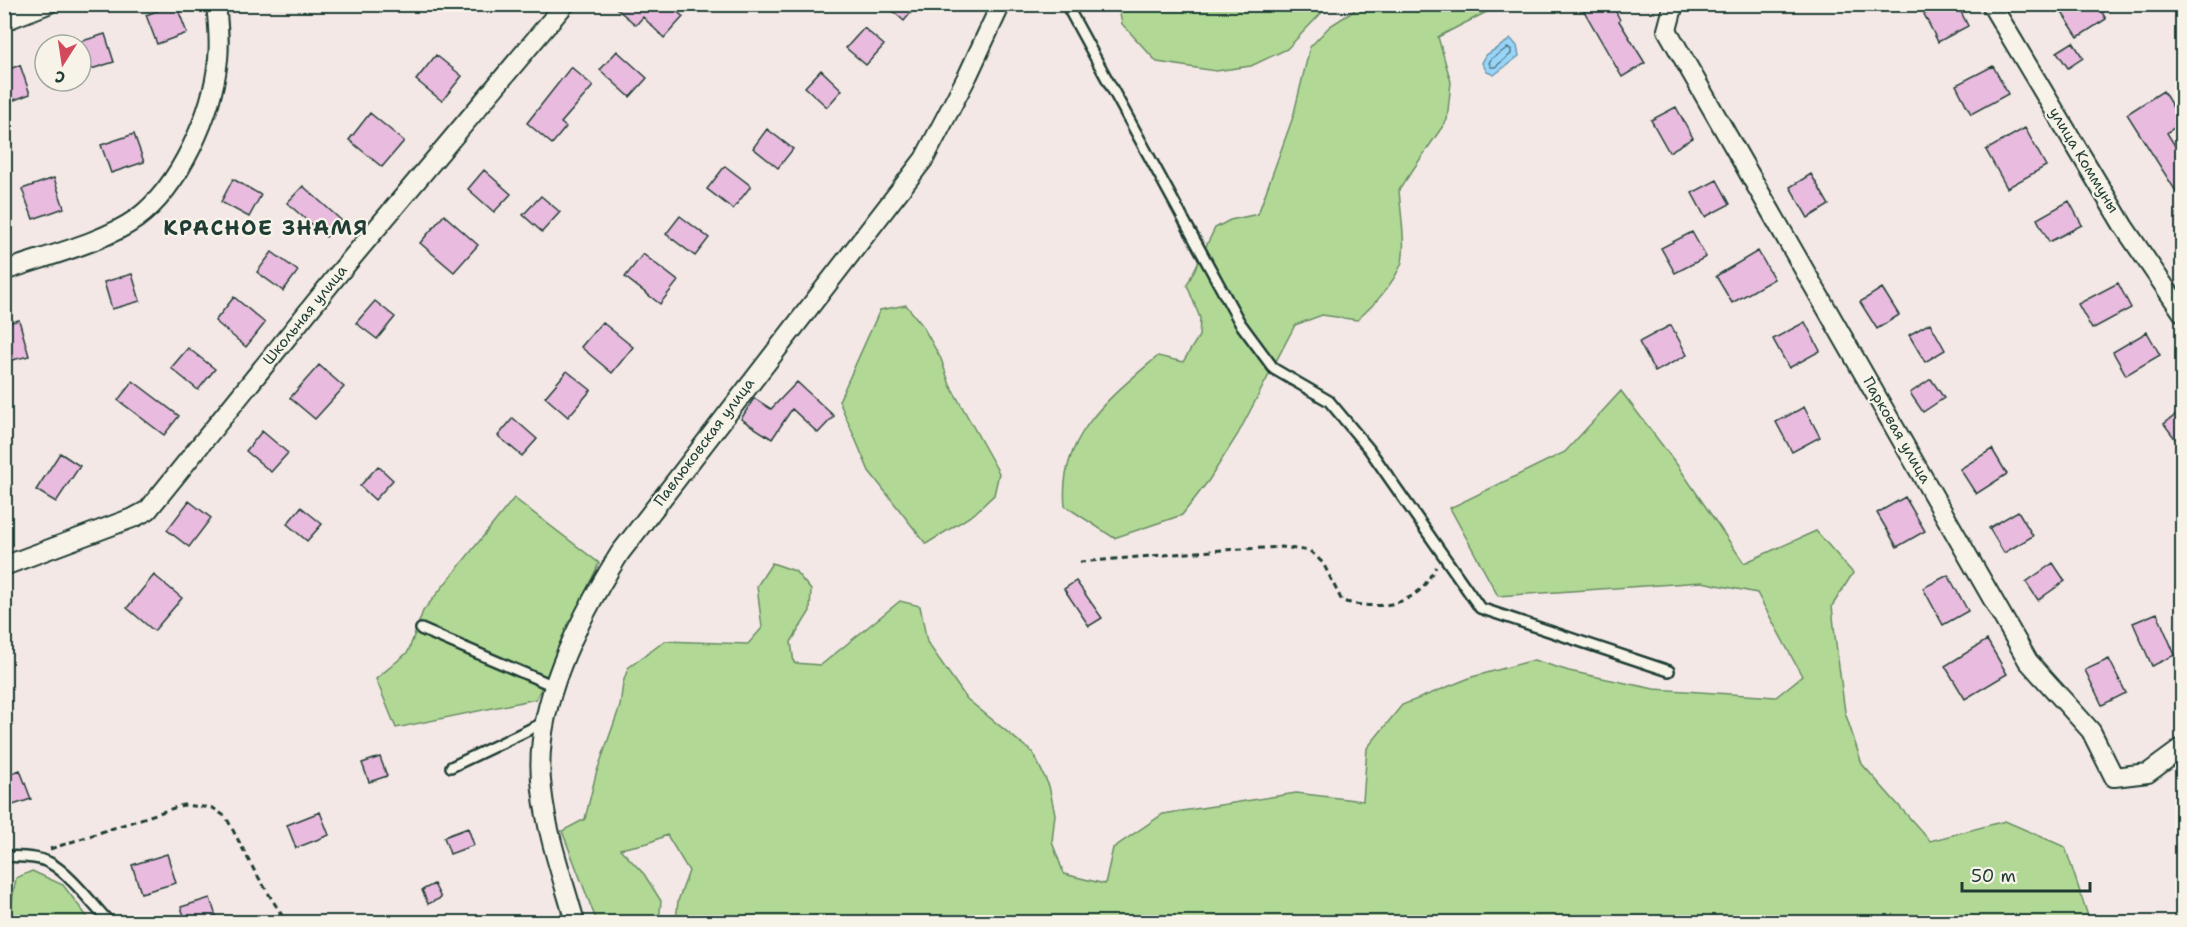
<svg xmlns="http://www.w3.org/2000/svg" width="2187" height="927" viewBox="0 0 2187 927" font-family="'Shantell Sans',sans-serif">
  <style>
    .green { fill: #b1d995; stroke: #688b64; stroke-width: 1.5 }
    .water { fill: #99d4f9; stroke: #6898aa; stroke-width: 1.5 }
    .lines { fill: none; stroke-linecap: round; stroke-linejoin: round }
    .shore { stroke: #507983; stroke-width: 1.5 }
    .building { fill: #e9bbdf; stroke: #1f3d34; stroke-width: 1.5 }
    .lane-casing { stroke: #1f3d34; stroke-width: 14 }
    .street-casing { stroke: #1f3d34; stroke-width: 22 }
    .path { stroke: #1f3d34; stroke-width: 3; stroke-dasharray: 6 4.5; stroke-linecap: butt }
    .lane { stroke: #f7f3e8; stroke-width: 9 }
    .street { stroke: #f7f3e8; stroke-width: 18 }
    .labels { text-anchor: middle; stroke-width: 4.5; stroke-linejoin: round; paint-order: stroke }
    .street-label { font-size: 15px; fill: #1f3d34; stroke: #f7f3e8 }
    .district-label { font-size: 21px; font-weight: bold; letter-spacing: 1.5px; fill: #1f3d34; stroke: #f7f3e8 }
  </style>
  <rect width="100%" height="100%" fill="#f4e8e6"/>
  <filter id="ink" filterUnits="userSpaceOnUse"><feTurbulence type="fractalNoise" baseFrequency=".0167" numOctaves="2"/><feDisplacementMap in="SourceGraphic" scale="12" xChannelSelector="R" yChannelSelector="G"/><feConvolveMatrix kernelMatrix="1 2 1 2 8 2 1 2 1" color-interpolation-filters="sRGB"/></filter>
  <g filter="url(#ink)">
    <!-- green -->
    <path class="green" d="M1118,5V4L1329,5L1287,49L1251,66L1216,71L1157,62L1122,24Z
      M1354,5H1500L1438,37L1451,82L1447,120L1399,190C1400,208 1407,249 1401,265C1391,287 1374,305 1357,320L1322,315L1295,325L1238,434L1209,480L1182,515L1114,538L1065,506C1058,436 1110,397 1158,356L1183,362L1199,336L1200,318L1187,285L1215,228L1230,220L1258,214L1293,117L1310,47L1330,26L1354,11Z
      M906,305L922,325L941,359L950,385L999,473L994,495L974,514L926,544L869,471L839,401L880,310Z
      M1621,391L1678,466L1744,563L1816,531L1853,573L1832,606L1835,636L1845,712L1862,764L1930,841L2005,821L2065,847L2090,922H676L678,901L689,871L667,835L648,843L620,849L644,874L661,901L659,922H597L562,831L585,819L596,774L620,706L623,683L628,668L665,641L748,644L762,628L757,586L772,563L795,571L811,590L810,611L791,642L794,663L821,665L900,601L920,606L927,642L967,699L1033,753L1049,786L1055,814L1052,842L1064,874L1105,884L1113,848L1163,814L1296,793L1363,801L1367,748L1402,705L1472,677L1534,660L1569,671L1654,689L1776,697L1802,676L1757,593L1702,582L1498,596L1450,508L1565,452Z
      M514,498L599,563L536,699L396,728L376,679L408,652L423,611Z
      M32,871L63,885L89,919V922H8L16,878Z"/>
    <!-- water -->
    <path class="water" d="M1511,39L1517,46L1519,56L1494,75L1487,72L1482,63L1486,55Z"/>
    <g class="lines">
      <!-- shore -->
      <path class="shore" d="M1507,48L1511,49V54L1495,67H1491L1489,63L1491,59Z"/>
    </g>
    <!-- building -->
    <path class="building" d="M176,4L187,33L157,44L146,15Z
      M611,4H654L651,7L656,11L663,4H670L683,17L664,38L643,17L636,25Z
      M885,4H918L904,21Z
      M1580,4H1612L1620,20L1619,21L1645,63L1622,77Z
      M1944,4H1957L1968,26L1938,42L1924,14Z
      M2072,4H2097L2106,19L2078,37L2061,11Z
      M864,28L884,45L866,65L846,48Z
      M105,34L114,62L88,70L79,42Z
      M2073,42L2083,58L2068,68L2057,52Z
      M617,51L647,78L630,97L600,70Z
      M436,55L462,76L442,101L416,80Z
      M20,65L30,94L4,104V71Z
      M1993,66L2008,94L1971,114L1956,85Z
      M571,67L593,86L561,123L566,127L552,144L527,123Z
      M821,70L842,90L827,107L805,87Z
      M2163,91L2182,122L2167,133L2182,157V201L2127,114Z
      M1676,107L1693,138L1669,152L1651,120Z
      M370,113L404,141L382,167L349,140Z
      M2025,128L2046,166L2007,188L1986,150Z
      M767,129L793,149L778,168L753,148Z
      M134,134L144,162L111,173L101,145Z
      M725,166L751,186L733,209L707,189Z
      M484,170L511,194L494,212L468,189Z
      M1811,174L1829,205L1808,218L1790,187Z
      M54,178L64,208L33,219L22,189Z
      M233,179L261,195L249,217L221,202Z
      M1717,180L1730,204L1705,217L1692,193Z
      M303,186L341,220L326,237L287,203Z
      M541,196L560,212L542,232L523,215Z
      M2069,201L2082,225L2049,242L2037,219Z
      M444,215L478,245L454,272L420,243Z
      M680,216L709,238L695,256L666,234Z
      M1692,232L1706,257L1675,273L1661,248Z
      M1758,251L1774,279L1732,303L1716,276Z
      M272,252L298,271L283,291L257,272Z
      M643,254L678,281L660,304L625,277Z
      M132,274L140,301L112,309L104,282Z
      M2118,283L2131,308L2092,329L2078,304Z
      M1882,288L1899,315L1877,329L1860,302Z
      M234,297L265,323L246,347L215,321Z
      M375,301L395,317L377,339L356,323Z
      M19,320L29,356L4,362V324Z
      M602,322L633,347L612,373L581,347Z
      M1805,322L1820,351L1789,368L1773,339Z
      M1930,323L1945,350L1925,362L1909,335Z
      M1671,325L1687,355L1655,372L1639,342Z
      M2147,332L2160,355L2126,375L2113,352Z
      M188,348L215,369L198,390L171,368Z
      M319,365L344,387L315,419L290,398Z
      M567,371L591,390L568,417L545,397Z
      M1931,379L1944,398L1923,412L1910,393Z
      M133,381L179,416L164,435L118,400Z
      M797,382L834,416L818,433L792,409L772,439L741,419L754,398L771,409Z
      M1804,407L1820,437L1792,452L1776,422Z
      M2182,410V448L2164,424Z
      M513,418L537,439L522,456L498,436Z
      M262,431L288,453L271,472L246,451Z
      M1992,449L2007,474L1976,494L1960,469Z
      M60,453L80,466L56,502L36,490Z
      M378,466L393,480L375,500L360,486Z
      M1905,497L1925,531L1897,547L1877,513Z
      M189,501L211,518L189,547L167,530Z
      M301,507L322,524L307,541L287,524Z
      M2018,511L2033,536L2004,553L1989,528Z
      M2053,563L2065,581L2038,600L2026,582Z
      M154,575L182,598L154,631L127,608Z
      M1948,575L1968,611L1943,625L1923,588Z
      M1076,581L1102,618L1089,626L1064,589Z
      M2157,613L2175,655L2152,666L2133,623Z
      M1987,640L2007,674L1965,699L1945,666Z
      M2109,659L2126,693L2102,705L2085,670Z
      M380,757L387,776L369,782L362,763Z
      M20,770L31,799L4,808V776Z
      M320,812L329,835L296,848L287,825Z
      M468,828L474,845L450,854L444,837Z
      M167,854L176,883L141,893L132,865Z
      M434,884L441,898L428,904L422,890Z
      M210,898L218,922H186L181,907Z"/>
    <g class="lines">
      <defs>
        <path id="lane" d="M1066,4L1240,323L1274,369L1329,401L1369,449L1480,608L1669,671
          M421,629L554,686
          M451,767L545,722
          M4,856C19,857 37,856 50,863C69,873 94,906 109,922"/>
        <path id="street" d="M1674,4L1667,30L2028,661L2091,731L2114,777L2148,773L2182,748
          M1991,4L2124,227L2182,312
          M4,21L48,4
          M4,271C43,257 104,242 136,219C180,187 213,112 218,59C220,41 218,23 216,4
          M4,566L135,517L148,510L335,278L565,4
          M575,922C563,879 547,835 542,790C531,709 578,620 620,553L924,159L968,75L1001,4"/>
      </defs>
      <!-- lane casing -->
      <use href="#lane" class="lane-casing"/>
      <!-- street casing -->
      <use href="#street" class="street-casing"/>
      <!-- path -->
      <path class="path" d="M1080,562L1223,550L1282,547L1310,551L1323,563L1342,601C1368,608 1398,609 1420,590C1426,585 1431,574 1436,567
        M50,849L183,805L213,808L226,817L254,870L286,922"/>
      <!-- lane -->
      <use href="#lane" class="lane"/>
      <!-- street -->
      <use href="#street" class="street"/>
    </g>
  </g>
  <g class="labels">
    <!-- street labels -->
    <g class="street-label">
      <text transform="translate(2084 160) rotate(59)" y="5">улица Коммуны</text>
      <text transform="translate(305 315) rotate(-51)" y="5">Школьная улица</text>
      <text transform="translate(1897 430) rotate(60)" y="5">Парковая улица</text>
      <text transform="translate(704 442) rotate(-53)" y="5">Павлюковская улица</text>
    </g>
    <!-- district labels -->
    <g class="district-label">
      <text x="266" y="235">КРАСНОЕ ЗНАМЯ</text>
    </g>
  </g>
  <!-- margin -->
  <rect width="2187" height="927" fill="none" stroke="#f7f3e8" stroke-width="24"/>
  <rect x="12" y="12" width="2163" height="903" fill="none" stroke="#1f3d34" stroke-width="2" filter="url(#ink)"/>
  <!-- north arrow -->
  <g transform="translate(63 63) rotate(192)"><circle r="28" fill="#f7f3e8" stroke="#a1aaa0" stroke-width="1.5"/>
  <path d="M0-4.5L10 22L0 15L-10 22Z" fill="#d1495b"/>
  <text y="-9" font-size="16" font-weight="bold" text-anchor="middle" fill="#1f3d34">С</text>
  </g>
  <!-- scale -->
  <path d="M1962 882v9h128v-9" fill="none" stroke="#1f3d34" stroke-width="3"/>
  <text x="1971" y="882" font-size="18" fill="#1f3d34" stroke="#f7f3e8" stroke-width="4.5" paint-order="stroke">50 m</text>
</svg>
